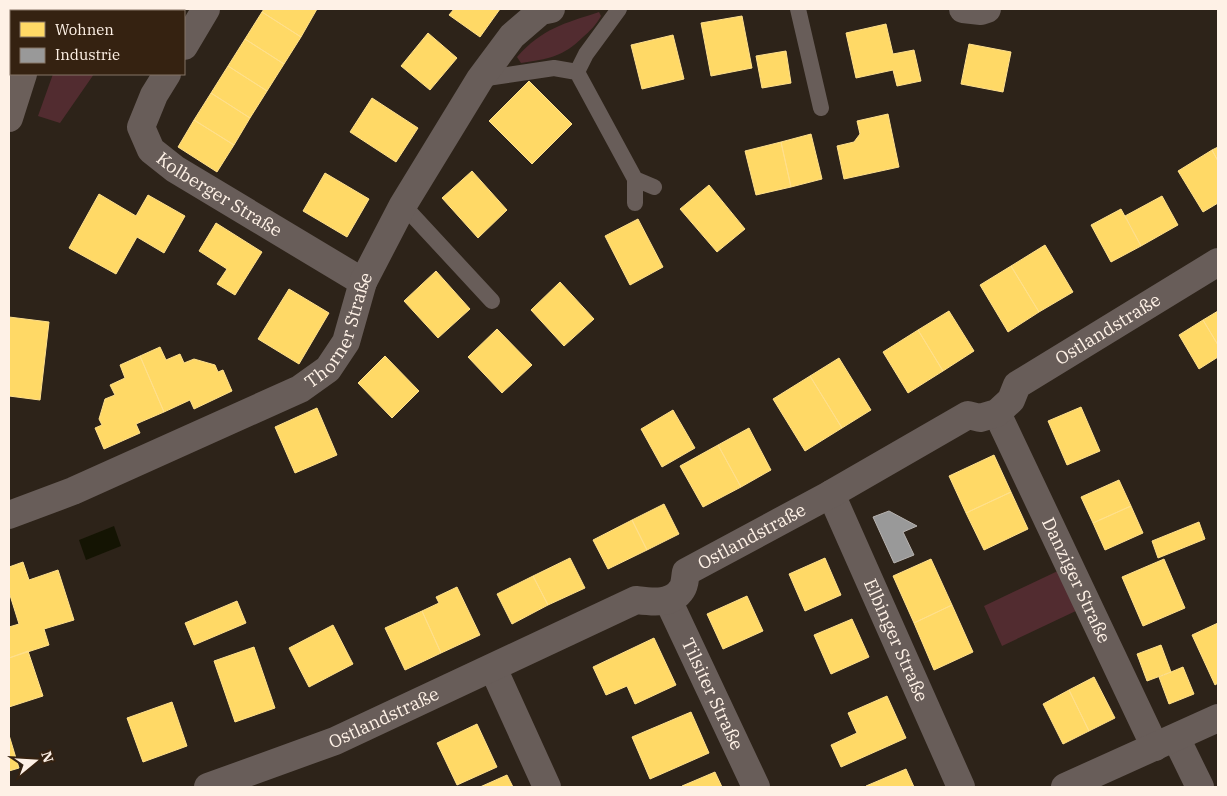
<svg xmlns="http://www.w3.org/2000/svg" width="1227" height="796" viewBox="0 0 1227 796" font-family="'IBM Plex Serif',serif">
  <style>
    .green { fill: #522c30 }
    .water { fill: #141403 }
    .homes { fill: #ffd966; stroke: #ffe08c }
    .industry { fill: #999; stroke: #b7b3b0 }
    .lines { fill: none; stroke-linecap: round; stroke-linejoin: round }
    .lane { stroke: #685d59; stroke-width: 16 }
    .street { stroke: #685d59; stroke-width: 28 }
    .secondary { stroke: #6b5f5a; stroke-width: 28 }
    .labels { text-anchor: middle; stroke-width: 5; stroke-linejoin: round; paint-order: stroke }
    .street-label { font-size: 18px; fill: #fef1e6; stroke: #352211 }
  </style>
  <rect width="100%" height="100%" fill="#2d2319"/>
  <!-- green -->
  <path class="green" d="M10,9H31V11H11V72L9,80Z
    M76,9H130L129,11H75Z
    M599,12L601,16C596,25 590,31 583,37C563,57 548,59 521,63L517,57C543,28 563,24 599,12Z
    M53,74H94L60,123L38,116Z
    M1062,569L1080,609L1002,646L984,606Z"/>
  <!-- water -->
  <path class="water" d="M114,526L121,546L86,560L79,540Z"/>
  <!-- homes -->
  <path class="homes" d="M264,9H317L301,37L262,12Z
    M454,9H500L480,37L449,15Z
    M262,12L301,37L284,64L245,39Z
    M742,16L752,68L711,76L701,23Z
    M886,24L893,54L914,50L921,81L897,86L893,70L856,78L846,33Z
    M428,33L457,58L430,90L401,66Z
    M673,35L684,79L642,89L631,45Z
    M245,39L284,64L267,91L228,66Z
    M969,44L1011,52L1003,92L961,84Z
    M786,51L791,83L762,88L756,56Z
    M228,66L267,91L250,118L211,93Z
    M529,81L572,124L532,164L489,121Z
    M211,93L250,118L234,145L194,120Z
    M372,98L418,128L396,162L350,132Z
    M888,114L899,167L844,179L837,146L854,142L860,134L857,121Z
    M194,120L234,145L217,172L178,147Z
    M811,134L822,179L791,187L781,142Z
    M781,142L791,187L756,195L745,151Z
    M1218,147V161L1212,150Z
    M1212,150L1218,161V203L1203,212L1178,171Z
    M472,171L507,210L478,238L442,198Z
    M325,173L369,199L347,237L303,211Z
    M709,185L745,229L717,252L680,209Z
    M99,194L136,216L148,195L185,216L164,253L137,237L116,274L69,248Z
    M1162,196L1178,225L1141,246L1125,216Z
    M1121,209L1141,246L1111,262L1091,225Z
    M638,219L663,267L630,285L605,236Z
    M216,223L262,252L235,295L217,284L227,269L199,251Z
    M1045,245L1073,292L1039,312L1011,266Z
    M1011,266L1039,312L1008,332L980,285Z
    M436,271L470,309L438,338L404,301Z
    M560,282L594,319L564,346L531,310Z
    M289,289L329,313L299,364L258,339Z
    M949,311L974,351L943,371L918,330Z
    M1218,311V345L1203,320Z
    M9,317L49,322L40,400L9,396Z
    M1203,320L1218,345V357L1199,369L1179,335Z
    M497,329L532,365L502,393L468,357Z
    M918,330L943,371L908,393L883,352Z
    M160,347L166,360L180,354L184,363L194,359L215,365L218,372L223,370L232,391L194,409L190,400L164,412L140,356Z
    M140,356L164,412L136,424L140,433L104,449L95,428L102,425L99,419L105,399L115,395L110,385L125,378L120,365Z
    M385,356L419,391L392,418L358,383Z
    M839,358L871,410L842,428L810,376Z
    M810,376L842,428L805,451L773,399Z
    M1081,407L1100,451L1067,465L1048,421Z
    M317,408L337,455L295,473L275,427Z
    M673,410L695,448L662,467L641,429Z
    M749,428L771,470L741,487L718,445Z
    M718,445L741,487L703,507L680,466Z
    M994,455L1011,492L966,513L949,476Z
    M1119,480L1131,506L1093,523L1081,497Z
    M1011,492L1028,529L984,550L966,513Z
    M664,504L679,534L647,550L632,520Z
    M1131,506L1143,533L1105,550L1093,523Z
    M632,520L647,550L608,569L593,540Z
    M1199,522L1205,539L1158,558L1152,541Z
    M570,558L585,588L548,605L533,576Z
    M825,558L841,595L805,611L789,574Z
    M931,559L952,605L914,623L893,576Z
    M1164,559L1185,608L1143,626L1122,577Z
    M23,562L29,580L58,570L74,620L44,629L49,645L9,658V627L19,624L9,592V567Z
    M533,576L548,605L512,624L497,594Z
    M457,587L480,635L441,653L422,611L439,603L436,597Z
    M747,596L763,631L723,649L707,614Z
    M237,601L246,623L194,645L185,623Z
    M952,605L973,652L934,670L914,623Z
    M422,611L441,653L405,670L385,628Z
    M852,619L869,657L831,674L814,635Z
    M1218,623V683L1215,685L1192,635Z
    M333,625L353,664L309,687L289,648Z
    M654,638L676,685L635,704L627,686L606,695L593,667Z
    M1161,645L1171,672L1147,681L1137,654Z
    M254,647L275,708L235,722L214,661Z
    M28,651L43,696L9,707V658Z
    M1183,667L1194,694L1169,704L1159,677Z
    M1094,677L1115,718L1089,731L1069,690Z
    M1069,690L1089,731L1063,744L1043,704Z
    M887,696L906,738L841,767L831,745L857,733L848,713Z
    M172,702L187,746L143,762L127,718Z
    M691,712L709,753L650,779L632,737Z
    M477,724L497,767L457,785L437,743Z
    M9,735L19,768L9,771Z
    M906,769L914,787H867L866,786Z
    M715,772L722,787H683L682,786Z
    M507,775L513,787H480Z"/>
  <!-- industry -->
  <path class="industry" d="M889,511L917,526L903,532L914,555L894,563L873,517Z"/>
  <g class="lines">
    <!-- lane -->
    <path class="lane" d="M619,9L586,54L577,72L635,179L654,187
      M798,9L821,108
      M480,79L554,68L577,72
      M635,203V179
      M403,205L492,301"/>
    <!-- street -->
    <g class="street">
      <path d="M963,9L981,11L987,9"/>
      <path d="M184,46L206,9"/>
      <path id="s1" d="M167,74L154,95L141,127L151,150L175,169L363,282"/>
      <path id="s2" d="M997,413L1155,747"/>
      <path id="s3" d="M831,494L961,787"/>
      <path id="s4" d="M9,515L73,491L300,389L328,369L346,342L363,282L403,205L480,79L512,36L541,11L551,9"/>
      <path id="s5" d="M668,600L756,787"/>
      <path d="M493,668L547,787"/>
      <path d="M1176,738L1200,787"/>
      <path id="s6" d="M208,787L335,741L636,600C652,602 672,605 682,589C685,585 685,577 686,572L831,494L968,415L980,418L997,413L1011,400L1017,385L1218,262"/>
      <path d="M1065,787L1218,718"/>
    </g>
    <!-- secondary -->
    <path class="secondary" d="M43,11V9
      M9,118L23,74"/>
  </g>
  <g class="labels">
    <!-- street labels -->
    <g class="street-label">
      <text dy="6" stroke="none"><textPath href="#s1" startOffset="166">Kolberger Straße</textPath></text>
      <text dy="6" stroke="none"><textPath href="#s4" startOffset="391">Thorner Straße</textPath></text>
      <text dy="6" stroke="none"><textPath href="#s6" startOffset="1030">Ostlandstraße</textPath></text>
      <text dy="6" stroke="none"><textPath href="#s6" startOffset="610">Ostlandstraße</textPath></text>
      <text dy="6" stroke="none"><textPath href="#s2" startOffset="185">Danziger Straße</textPath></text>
      <text dy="6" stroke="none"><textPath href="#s3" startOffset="160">Elbinger Straße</textPath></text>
      <text dy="6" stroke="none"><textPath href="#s5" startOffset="104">Tilsiter Straße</textPath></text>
      <text dy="6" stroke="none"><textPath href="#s6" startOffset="189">Ostlandstraße</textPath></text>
    </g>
  </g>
  <!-- border -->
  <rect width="1227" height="796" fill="none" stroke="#fef1e6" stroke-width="20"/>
  <!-- legend -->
  <rect x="10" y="10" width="175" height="65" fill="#352211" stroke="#857566"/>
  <rect x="20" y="22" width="25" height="15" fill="#ffd966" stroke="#857566"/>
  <text x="55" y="35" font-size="15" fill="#fef1e6">Wohnen</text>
  <rect x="20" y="48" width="25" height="15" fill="#999999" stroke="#857566"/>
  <text x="55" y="60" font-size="15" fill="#fef1e6">Industrie</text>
  <!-- north arrow -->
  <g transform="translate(35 761) rotate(72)" stroke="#352211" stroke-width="4" paint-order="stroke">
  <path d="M0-4L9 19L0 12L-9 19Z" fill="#fef1e6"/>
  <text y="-8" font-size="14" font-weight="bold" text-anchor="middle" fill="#fef1e6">N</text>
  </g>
</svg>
